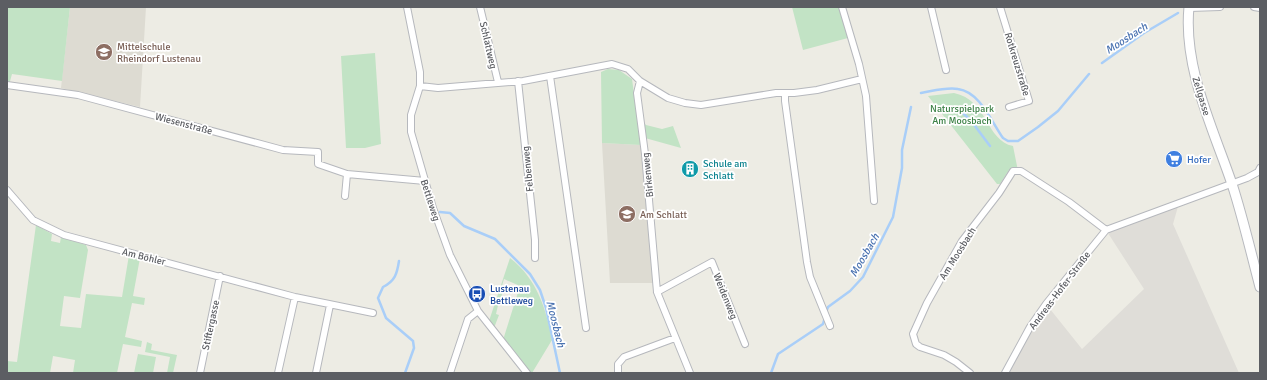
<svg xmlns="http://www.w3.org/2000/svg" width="1267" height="380" viewBox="0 0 1267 380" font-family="Signika,sans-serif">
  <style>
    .industrial { fill: #dfddd8 }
    .education { fill: #dddbd2 }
    .green { fill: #c2e3c5 }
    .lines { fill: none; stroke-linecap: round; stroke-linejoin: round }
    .stream { stroke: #a9cef8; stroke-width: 2.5 }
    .minor-casing { stroke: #b6b8bd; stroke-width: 8 }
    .secondary-casing { stroke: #b7b9be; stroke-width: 11 }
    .minor { stroke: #fff; stroke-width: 6 }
    .secondary { stroke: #fff; stroke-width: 9 }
    .labels { text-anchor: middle; stroke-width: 3.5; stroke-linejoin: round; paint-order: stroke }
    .street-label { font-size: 10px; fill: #5c5e63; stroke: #fff }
    .education-label { font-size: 10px; fill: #785e54; stroke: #fff; text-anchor: start }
    .park-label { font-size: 10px; fill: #3c8146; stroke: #fff }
    .shop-label { font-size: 10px; fill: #366cbe; stroke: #fff; text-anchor: start }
    .culture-label { font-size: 10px; fill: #0d838f; stroke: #fff; text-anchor: start }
    .transit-label { font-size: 10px; fill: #164399; stroke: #fff; text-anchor: start }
    .water-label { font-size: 11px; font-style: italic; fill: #4b73b1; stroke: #fff }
  </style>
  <rect width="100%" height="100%" fill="#edece4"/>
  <!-- industrial -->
  <path class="industrial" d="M1179,203L1173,224L1239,373H1005L1046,304L1082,349L1144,289L1106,230Z"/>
  <!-- education -->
  <path class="education" d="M70,7H146L140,107L61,88Z
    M602,143L641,145L654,283H610Z"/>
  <!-- green -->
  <path class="green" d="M7,7H70L62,81L12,74L9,85H7Z
    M792,7H839L848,38L803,50Z
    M375,53L381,144L365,148H346L341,56Z
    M608,69L619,70L632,79L641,145L602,143L601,72Z
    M954,93C988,100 986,141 1013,146L1018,171L1009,170L1000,184H997L928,96Z
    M643,122L646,125L662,129L673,126L681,148L645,138Z
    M36,225L52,234L51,241L60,243L61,237L86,245L88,250L80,298L64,296L60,326L81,328L86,294L122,297L129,255L140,258L133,296L145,298L144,305L132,303L125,337L142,341L141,347L123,344L117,373H73L75,360L53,356L50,373H7V361L17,362Z
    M510,258C537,279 546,308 552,340L532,373H529L503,340L520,286L504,279L502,286L505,287L501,297L510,300L509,304L499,301L496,314L499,315L494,328L489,321Z
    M147,342L152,344L151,350L177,355L173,373H167L170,357L145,352Z
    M138,354L156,357L153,373H134Z"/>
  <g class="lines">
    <!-- stream -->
    <path class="stream" d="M1102,63L1144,33L1178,13
      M921,93C933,91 946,87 958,89C980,92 991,121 1003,138L1008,141H1018L1038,127L1058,111L1089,74
      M961,111L972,122L990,146
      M440,212L450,213L464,226L495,239L530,274L540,290L546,308L560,373
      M399,261C397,274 395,281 383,287L378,298L386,318L413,341L414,348L405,373
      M826,312L828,307L850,291L863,277L893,217L902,168V150L911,107
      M771,373L778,354L823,324L825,317"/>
    <defs>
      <path id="minor" d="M407,7L420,72V86L411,115V132L433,208L450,255L478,311L527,373
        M480,7L498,82
        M842,7L859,64L866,96L874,201
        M931,7L946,70
        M1000,7L1029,101L1009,107
        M1254,7L1260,8
        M1189,8L1220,7
        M550,76L586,328
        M518,81L535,240V258
        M640,81L637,93L645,154L657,292L690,373
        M7,85L78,95L283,150L318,152V164L347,174
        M420,86L438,88L523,81L612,64L628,69L640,81L668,98L685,103L701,105L776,93H794L817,90L862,79
        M785,93V101L807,262L810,277L830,326
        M7,190L33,220L64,235L295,297L373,313
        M345,196L347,174L425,181
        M657,292L712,262L745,344
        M200,373L220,276
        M278,373L295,297
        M316,373L330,305
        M450,373L468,319L478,311
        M618,373V364L624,357L675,338
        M970,373L956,362L944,355L920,347L916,344L913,334L927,303L962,241L999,193L1013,171H1021L1069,202L1106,230
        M1005,373L1030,327L1046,304L1106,230L1247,178L1258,172L1260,168"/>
      <path id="secondary" d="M1189,7C1183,68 1213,128 1232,184C1243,218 1251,253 1260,287"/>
    </defs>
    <!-- minor casing -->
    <use href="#minor" class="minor-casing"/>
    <!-- secondary casing -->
    <use href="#secondary" class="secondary-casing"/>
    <!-- minor -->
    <use href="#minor" class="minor"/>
    <!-- secondary -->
    <use href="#secondary" class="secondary"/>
  </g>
  <!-- icons -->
  <defs>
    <symbol id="school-disc" viewBox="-11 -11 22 22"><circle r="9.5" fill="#8d6e63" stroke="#fff"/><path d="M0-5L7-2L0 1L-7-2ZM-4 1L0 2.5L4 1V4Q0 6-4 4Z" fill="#fff"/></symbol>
    <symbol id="supermarket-disc" viewBox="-11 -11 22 22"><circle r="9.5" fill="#3f7fe0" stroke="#fff"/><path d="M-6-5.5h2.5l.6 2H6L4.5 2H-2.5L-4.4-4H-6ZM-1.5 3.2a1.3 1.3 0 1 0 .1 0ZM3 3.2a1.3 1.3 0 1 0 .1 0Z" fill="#fff"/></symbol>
    <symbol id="building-disc" viewBox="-11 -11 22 22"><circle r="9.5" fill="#0f9aa8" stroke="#fff"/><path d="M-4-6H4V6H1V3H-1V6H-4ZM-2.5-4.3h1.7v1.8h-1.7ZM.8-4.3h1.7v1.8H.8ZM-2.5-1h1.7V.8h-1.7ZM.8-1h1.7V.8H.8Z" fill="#fff"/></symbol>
    <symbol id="bus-disc" viewBox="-11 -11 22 22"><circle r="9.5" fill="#1a4fb4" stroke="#fff"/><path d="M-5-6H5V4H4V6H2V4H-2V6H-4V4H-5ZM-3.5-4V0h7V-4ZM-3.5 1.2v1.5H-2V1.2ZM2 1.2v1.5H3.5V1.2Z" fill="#fff"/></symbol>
  </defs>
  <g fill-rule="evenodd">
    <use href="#school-disc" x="94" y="42" width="20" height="20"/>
    <use href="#supermarket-disc" x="1164" y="149" width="20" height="20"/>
    <use href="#building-disc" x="680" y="159" width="20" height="20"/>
    <use href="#school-disc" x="617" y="204" width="20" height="20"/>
    <use href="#bus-disc" x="467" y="284" width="20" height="20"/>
  </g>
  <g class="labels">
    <!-- street labels -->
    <g class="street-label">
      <text transform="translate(489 45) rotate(77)" y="4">Schlattweg</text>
      <text transform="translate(1018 64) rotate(73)" y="4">Rotkreuzstraße</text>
      <text transform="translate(1202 96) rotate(73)" y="4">Zellgasse</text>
      <text transform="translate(184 123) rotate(15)" y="4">Wiesenstraße</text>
      <text transform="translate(527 169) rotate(-96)" y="4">Felbenweg</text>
      <text transform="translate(647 175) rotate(-96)" y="4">Birkenweg</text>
      <text transform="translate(431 200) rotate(72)" y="4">Bettleweg</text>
      <text transform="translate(957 253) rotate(-58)" y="4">Am Moosbach</text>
      <text transform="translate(144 256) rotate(14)" y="4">Am Böhler</text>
      <text transform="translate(1059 290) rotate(-53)" y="4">Andreas-Hofer-Straße</text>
      <text transform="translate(726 296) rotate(68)" y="4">Weidenweg</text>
      <text transform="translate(210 325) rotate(-78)" y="4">Stiftergasse</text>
    </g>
    <!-- education labels -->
    <g class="education-label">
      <text x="117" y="50">Mittelschule<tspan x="117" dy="12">Rheindorf Lustenau</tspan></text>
      <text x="640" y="218">Am Schlatt</text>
    </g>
    <!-- park labels -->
    <g class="park-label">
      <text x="962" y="112">Naturspielpark<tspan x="962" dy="12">Am Moosbach</tspan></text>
    </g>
    <!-- shop labels -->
    <g class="shop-label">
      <text x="1187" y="163">Hofer</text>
    </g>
    <!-- culture labels -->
    <g class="culture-label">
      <text x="703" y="167">Schule am<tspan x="703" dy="12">Schlatt</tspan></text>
    </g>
    <!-- transit labels -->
    <g class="transit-label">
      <text x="490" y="292">Lustenau<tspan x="490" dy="12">Bettleweg</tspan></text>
    </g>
    <!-- water labels -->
    <g class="water-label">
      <text transform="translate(1126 38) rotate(-33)" y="4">Moosbach</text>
      <text transform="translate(864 255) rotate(-60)" y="4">Moosbach</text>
      <text transform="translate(556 324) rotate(76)" y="4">Moosbach</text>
    </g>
  </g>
  <!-- border -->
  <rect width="1267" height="380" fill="none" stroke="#5c5e63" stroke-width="16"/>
</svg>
